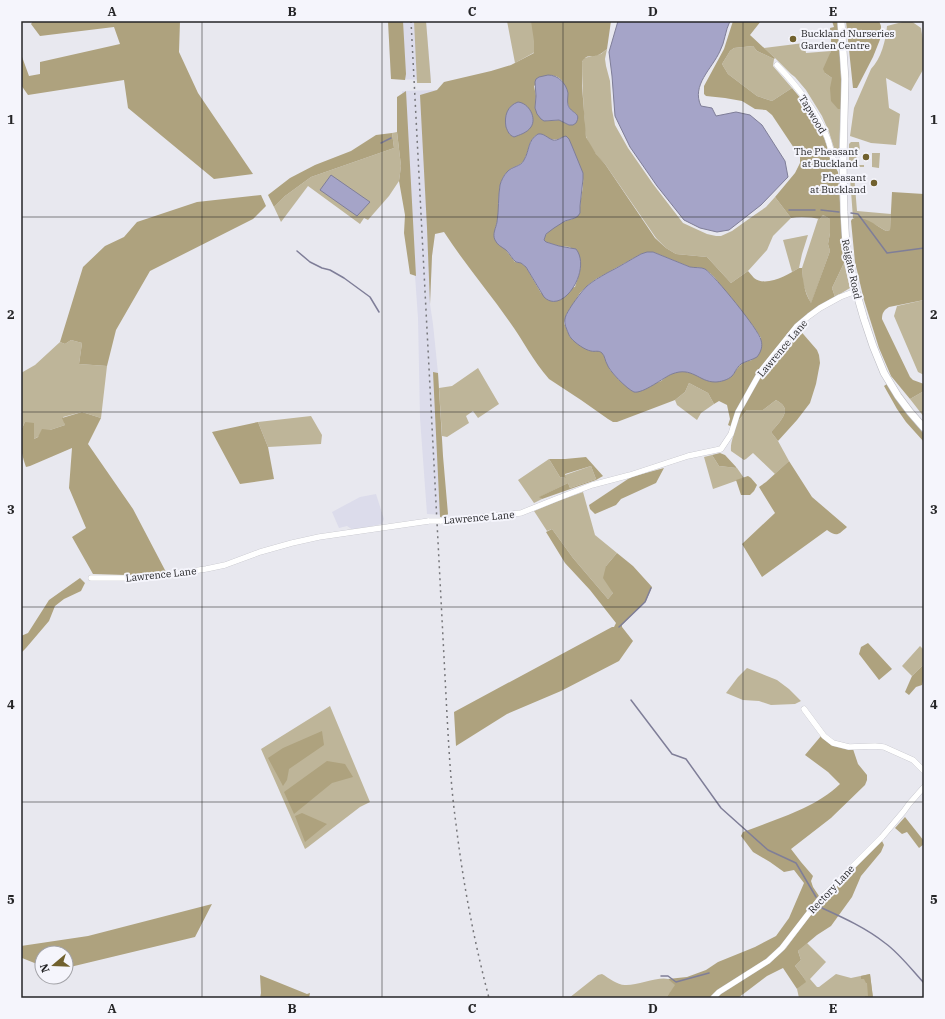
<svg xmlns="http://www.w3.org/2000/svg" width="945" height="1019" viewBox="0 0 945 1019" font-family="'IBM Plex Serif',serif">
  <style>
    .built { fill: #dcdceb }
    .green { fill: #beb599 }
    .forest { fill: #aea27e; fill-rule: evenodd }
    .water { fill: #a5a4c8; stroke: #7f7e98 }
    .lines { fill: none; stroke-linecap: round; stroke-linejoin: round }
    .stream { stroke: #7f7e98; stroke-width: 1.5 }
    .minor-casing { stroke: #bbbbc2; stroke-width: 6 }
    .major-casing { stroke: #bbbbc2; stroke-width: 8 }
    .minor { stroke: #fff; stroke-width: 5.5 }
    .major { stroke: #fff; stroke-width: 7 }
    .rail { stroke: #76767a; stroke-width: 1.5; stroke-dasharray: 2 4; stroke-linecap: butt }
    .minor-bridge-casing { stroke: #bbbbc2; stroke-width: 6; stroke-linecap: butt }
    .minor-bridge { stroke: #fff; stroke-width: 5.5 }
    .grid { fill: none; stroke: #252527; stroke-width: 1; stroke-opacity: 0.55 }
    .poi-dot { fill: #71612e; stroke: #f5f5fc; stroke-width: 1.5 }
    .labels { text-anchor: middle; stroke-width: 4; stroke-linejoin: round; paint-order: stroke }
    .poi-label { font-size: 10px; fill: #252527; stroke: #f5f5fc; text-anchor: end }
    .street-label { font-size: 10px; fill: #252527; stroke: #f5f5fc }
    .neatline { fill: none; stroke: #252527; stroke-width: 1.5 }
    .grid-label { font-size: 13px; text-anchor: middle; font-weight: bold; fill: #252527 }
  </style>
  <rect width="100%" height="100%" fill="#e8e8ef"/>
  <!-- built -->
  <path class="built" d="M388,21H426L431,80L391,79Z
    M436,90L435,233L432,256L430,304L433,324L438,373L442,436L444,515L427,514L420,418L418,318L402,91Z
    M376,494L384,519L382,524L353,530L347,526L339,528L332,512L360,497Z"/>
  <!-- green -->
  <path class="green" d="M414,21H426L431,83H417Z
    M507,21H577L544,47L515,63Z
    M906,21H911L921,28L924,47V68L911,91L886,78L889,108L900,114L896,145L871,143L850,136L854,108L871,69C881,59 886,40 887,26Z
    M804,43L806,53L831,51L825,73L832,78L841,109L839,149L836,150L834,148L829,132L822,116L806,90L795,77L791,74L775,58L764,48Z
    M753,46L757,51L774,59L773,66L792,88L772,101L757,96L728,74L722,64L730,51L734,48Z
    M607,49L605,59L606,66L610,81L612,110L615,125L628,148L653,184L683,223L707,234L716,236H721L732,231L753,216L766,207L775,197L791,218L773,236L767,250L748,271L731,283L707,257L676,254L666,248L656,238L605,164C598,157 591,149 587,139C584,132 585,122 584,114C583,97 582,79 582,62L584,58L601,54Z
    M397,132L401,166L399,181L389,196L368,220L364,218L360,224L308,186L281,222L274,207L285,196L311,177L394,148L392,133Z
    M851,142H859L860,150H857L856,165H864V167H854L849,164V144Z
    M872,153H880L879,168L872,167Z
    M854,174L857,211L891,214L890,230L886,231L876,225L855,218H853L850,178Z
    M823,215L830,219V233L828,244L830,251L811,304L807,295L803,284L802,268L818,219H820Z
    M808,235L802,254L799,268L792,272L783,240Z
    M844,263L850,288L835,297L832,288Z
    M924,300V375L918,372L894,316L897,306Z
    M71,340L82,343L79,364L107,366L101,418L82,412L63,417L65,425L50,430L34,439L25,422L21,430V373L35,365L60,342L65,344Z
    M478,368L499,404L478,418L473,411L466,416L469,423L447,437L442,436L439,388L452,386Z
    M689,383L708,393L714,404L701,413L697,420L677,405L675,400L685,392Z
    M924,391V417L910,399Z
    M776,400C779,402 783,404 784,407C789,414 775,427 771,432L778,441L789,461L775,474L753,453L746,459L744,460L731,451C730,440 736,434 735,423L740,419L747,410H763Z
    M311,416L322,435L321,444L268,447L258,422Z
    M712,455L719,466L737,468L744,478L713,489L704,457Z
    M549,459L560,477L566,478L565,475L591,466L596,479L570,488L568,483L540,497L542,499L534,503L518,480Z
    M583,492L595,535L617,553L606,566L613,593L608,599L573,558L552,529L547,531L534,511L558,501Z
    M920,646L924,650V664L912,676L902,666Z
    M747,668L777,680L789,689L801,701L795,704L771,705L759,701L743,700L726,693L738,677Z
    M330,706L370,802L360,807L308,847L305,849L261,749Z
    M807,943L826,962L810,979L817,987H819L836,974L851,978L870,974L873,998H799L797,989L805,982L804,978L795,966L801,960L798,951Z
    M602,974C609,978 617,985 625,985C636,986 659,976 668,979C671,980 674,984 676,985L666,998H569L598,975Z"/>
  <!-- forest -->
  <path class="forest" d="M33,21H180L179,52L198,93L253,174L214,179L128,108L124,80L28,95L21,85V54L29,76L40,74V62L120,44L114,27L40,36L31,24Z
    M388,21H403L406,74L405,80L391,79Z
    M531,21H611L607,49C604,51 601,54 598,55C591,58 587,53 582,62V86L586,137L596,154L605,164L655,238L666,248L676,254L707,257L731,283L748,271C750,273 752,276 754,278C766,288 789,274 799,268H802C803,281 804,292 811,303L830,251L828,244L830,233V219L823,215L820,219C811,217 800,216 791,218L775,197L795,173L800,163V157L772,115L766,110L755,109L742,101L725,98L706,96L704,94V86L724,49L733,21H761L750,35L775,58L774,59L757,51L753,46L734,48L730,51L722,64L728,74L757,96L772,101L792,88L802,100L813,116L824,138L832,161L838,172L844,263L832,288L835,297L798,328L817,350L819,355L820,363L816,384L810,403L797,420L778,441L771,432C775,427 789,414 784,407C783,404 779,402 776,400L763,410H747L740,419L732,427L728,425L730,419L727,405L719,401L714,404L708,393L689,383L685,392L675,400L617,422H613L608,419L581,400L549,379C533,361 523,340 509,321C488,291 464,263 444,232L435,234L432,256L430,304L427,228L420,95L437,90L444,82L491,71L511,65L534,53V41ZM548,75C576,76 559,105 575,113L569,125L559,120L547,121L535,108L536,96L534,86ZM538,134C547,137 554,143 562,137C571,150 581,162 583,178C584,190 579,201 580,213C579,213 576,218 575,218C573,219 568,220 566,221C558,224 545,231 544,240L546,242L559,246L570,247C573,252 579,259 580,264C581,272 577,280 575,287L541,293L526,267L521,263L515,262L494,235C495,229 497,223 498,217C500,203 496,183 507,172C512,166 520,167 524,160C530,150 527,141 538,134ZM653,252L690,267C695,268 701,267 705,269C714,275 720,285 727,293C739,308 751,322 761,338L752,360C741,362 738,367 732,376L696,375C689,371 679,370 671,374C667,375 664,379 661,381C652,385 643,388 634,392L619,380L610,370L604,355L600,351H591L585,348L570,337L564,323L567,313L580,293L588,285L596,279L641,254Z
    M832,21H837C840,51 842,80 841,109H838L831,101L830,88L832,78L825,73L823,69L831,51V36L830,28L834,27Z
    M846,21H879L881,26V37L873,57L857,88H853Z
    M406,91L416,276L410,274L404,233L405,215L399,181L401,166L397,132V97Z
    M392,133L394,148L311,177L285,196L274,207L268,195L290,178L315,165L351,151L376,135Z
    M892,192L924,194V300L889,307C884,310 882,313 882,319L910,377L913,380L924,384V391L910,399L891,376L879,348L864,300L855,262L851,221L852,219C862,214 877,226 886,231L890,230Z
    M261,195L266,206L253,219L150,271L116,330L107,366L79,364L82,343L71,340L65,344L60,342L83,267L105,246L124,237L137,222L197,202Z
    M433,372L438,373L443,456L448,514L446,516L440,517Z
    M887,384C898,402 910,418 924,434V442L906,422L897,409L884,386Z
    M82,412L101,418L88,444L133,509L166,572C142,576 118,575 93,574L72,537L86,528L69,488L72,448L30,466L26,467C22,456 19,442 21,431C22,428 24,424 25,422L34,423V439L38,437L42,429L50,430L65,425L62,418Z
    M258,422L268,447L274,479L240,484L212,432Z
    M720,453L725,455L737,468L719,466L712,455Z
    M586,457L603,476L596,480L542,499L539,497L568,483L570,488L596,479L591,466L565,474L566,478L560,477L549,459H565Z
    M789,461L812,497L847,527C838,535 837,537 827,530L762,577L742,544L775,513L759,487L766,482Z
    M664,468L656,483L621,499L616,505L595,514L590,509L589,505L631,477Z
    M748,476L751,478L757,485L754,491L750,495H741L736,480Z
    M552,529L573,558L608,599L613,593L603,578L606,566L617,553L633,566L652,587L646,601L622,625V627L633,641L619,661L561,691L507,714L456,746L454,712L612,627H614L616,623L590,590L565,563L546,532Z
    M80,578L85,583L81,591L64,599L55,606L49,621L26,648L21,653V636L28,633L49,600Z
    M868,643L892,669L879,680L859,654L861,647Z
    M924,664V677L922,685L916,687L909,695L905,692L912,676Z
    M322,731L324,745L289,769L287,780L283,786L268,758L283,748Z
    M821,736L853,749L858,764L867,775V780L865,785L831,818L791,849L801,862L813,876L811,881L813,887L819,896L800,921L776,957L786,948L822,900L841,882L882,841L884,845L881,852L861,876L852,897L831,926L817,935L798,951L801,960L795,966L804,978L806,982L797,989L783,968L767,976L738,998H666L675,985L668,979L687,977L706,970L718,962L755,947L776,936L789,918L804,883L794,870L784,872L770,862L753,852L741,836L743,832C776,819 814,809 840,784L828,772L805,755Z
    M327,761L345,764L353,777L332,783L294,814L284,792Z
    M302,813L327,824L305,842L295,816Z
    M905,817L924,841V844L919,848L907,832L902,834L895,828Z
    M212,904L195,937L66,968V953H42V966L22,958L21,957V946L88,936Z
    M870,974L873,998H865V996H868L867,983H866L864,979H861V976Z
    M260,975L307,994L310,993L309,998H260L261,993Z"/>
  <!-- water -->
  <path class="water" d="M618,21H730C725,31 725,42 720,51C712,69 691,85 701,106L712,108L716,116L736,112L750,115L762,125L785,161L788,177L761,205L729,230L717,232L700,228L684,220L657,186L630,147L615,116L612,76L609,52Z
    M548,75C558,75 566,83 568,93C568,97 567,101 568,105C571,114 582,112 576,123L573,125H569L559,120L544,121L541,119L537,114L535,108L536,96L535,82L536,79L539,77Z
    M518,102C529,103 537,118 531,127C527,133 519,135 514,137C509,135 508,132 506,127C504,116 507,106 518,102Z
    M538,134C544,133 547,138 553,140C558,141 561,137 566,136L569,139L572,146L583,173V179L580,206V213L578,216L575,218L565,221L554,228L546,234L544,240L546,242L559,246L576,249C592,269 563,316 544,297L526,267L521,263L516,262C512,259 510,254 506,250C502,247 497,245 495,240C492,234 496,228 497,222C499,210 498,197 500,185C501,181 504,175 507,172C512,166 521,167 524,160C530,150 527,141 538,134Z
    M331,175L370,202L357,216L320,190Z
    M647,252H653L690,267C695,268 701,267 705,269C715,276 759,330 761,340C763,346 761,352 757,357C752,360 746,361 741,364C736,368 735,373 732,376C728,380 720,382 715,382C699,382 692,366 672,374C664,377 643,394 634,392C627,389 609,371 607,364C605,361 605,356 602,353C599,350 595,352 591,351C585,350 575,343 571,338C569,336 568,332 567,330C562,319 566,315 572,305C577,298 581,292 587,286C593,281 600,277 607,273C619,267 630,260 641,254Z"/>
  <g class="lines">
    <!-- stream -->
    <path class="stream" d="M381,143L391,138
      M789,210H815
      M821,210L839,212
      M851,213L858,214L887,253L924,248
      M297,251L310,262L322,268L330,270L344,278L370,297L379,312
      M619,627L645,602L651,588
      M631,700L672,754L686,759L721,808L768,850L796,863L816,897
      M820,904L822,908C844,918 866,928 885,943C899,953 912,970 924,983
      M661,976H668L676,982L709,973"/>
    <defs>
      <path id="minor" d="M777,65C797,86 816,110 827,137C830,144 831,152 833,159L835,161H843
        M440,521L521,513L556,499L592,485L630,475L688,456L721,449L731,434L738,412L761,371L797,326L809,316L820,308L840,297L856,291
        M91,578H144L206,569L225,565L260,552L292,543L319,537L429,521
        M804,709L824,736L833,743L849,747L875,746L884,747L913,760L924,771
        M713,998L719,992L768,961L782,948L819,900L882,837L904,811L909,804L924,787"/>
      <path id="major" d="M841,21L845,79L843,161L844,212L846,245L856,291L864,319L873,346L884,373L898,396L910,412L924,428"/>
    </defs>
    <!-- minor casing -->
    <use href="#minor" class="minor-casing"/>
    <!-- major casing -->
    <use href="#major" class="major-casing"/>
    <!-- minor -->
    <use href="#minor" class="minor"/>
    <!-- major -->
    <use href="#major" class="major"/>
    <!-- rail -->
    <path class="rail" d="M411,21L447,715C449,751 451,788 456,824C463,883 474,941 489,998"/>
    <defs>
      <path id="minor-bridge" d="M429,521H440"/>
    </defs>
    <!-- minor-bridge casing -->
    <use href="#minor-bridge" class="minor-bridge-casing"/>
    <!-- minor-bridge -->
    <use href="#minor-bridge" class="minor-bridge"/>
  </g>
  <!-- grid -->
  <path class="grid" d="M202,21V998M382,21V998M563,21V998M743,21V998M21,217H924M21,412H924M21,607H924M21,802H924"/>
  <!-- markers -->
  <g class="poi-dot">
    <circle cx="793" cy="39" r="4"/>
    <circle cx="866" cy="157" r="4"/>
    <circle cx="874" cy="183" r="4"/>
  </g>
  <g class="labels">
    <!-- poi labels -->
    <g class="poi-label">
      <text x="801" y="37" text-anchor="start">Buckland Nurseries<tspan x="801" dy="12">Garden Centre</tspan></text>
      <text x="858" y="155">The Pheasant<tspan x="858" dy="12">at Buckland</tspan></text>
      <text x="866" y="181">Pheasant<tspan x="866" dy="12">at Buckland</tspan></text>
    </g>
    <!-- street labels -->
    <g class="street-label">
      <text transform="translate(813 114) rotate(59)" y="4">Tapwood</text>
      <text transform="translate(852 269) rotate(78)" y="4">Reigate Road</text>
      <text transform="translate(782 348) rotate(-50)" y="4">Lawrence Lane</text>
      <text transform="translate(479 517) rotate(-5)" y="4">Lawrence Lane</text>
      <text transform="translate(161 574) rotate(-6)" y="4">Lawrence Lane</text>
      <text transform="translate(831 889) rotate(-47)" y="4">Rectory Lane</text>
    </g>
  </g>
  <!-- border -->
  <rect width="945" height="1019" fill="none" stroke="#f5f5fc" stroke-width="44"/>
  <!-- north arrow -->
  <g transform="translate(54 965) rotate(251)"><circle r="19" fill="#f5f5fc" stroke="#a2a2a7"/>
  <path d="M0-3L7 15L0 10L-7 15Z" fill="#71612e"/>
  <text y="-6" font-size="11" font-weight="bold" text-anchor="middle" fill="#252527">N</text>
  </g>
  <rect x="22" y="22" width="901" height="975" class="neatline"/>
  <g class="grid-label">
    <text x="112" y="16">A</text>
    <text x="292" y="16">B</text>
    <text x="472" y="16">C</text>
    <text x="653" y="16">D</text>
    <text x="833" y="16">E</text>
    <text x="11" y="124">1</text>
    <text x="934" y="124">1</text>
    <text x="11" y="319">2</text>
    <text x="934" y="319">2</text>
    <text x="11" y="514">3</text>
    <text x="934" y="514">3</text>
    <text x="11" y="709">4</text>
    <text x="934" y="709">4</text>
    <text x="11" y="904">5</text>
    <text x="934" y="904">5</text>
    <text x="112" y="1013">A</text>
    <text x="292" y="1013">B</text>
    <text x="472" y="1013">C</text>
    <text x="653" y="1013">D</text>
    <text x="833" y="1013">E</text>
  </g>
</svg>
